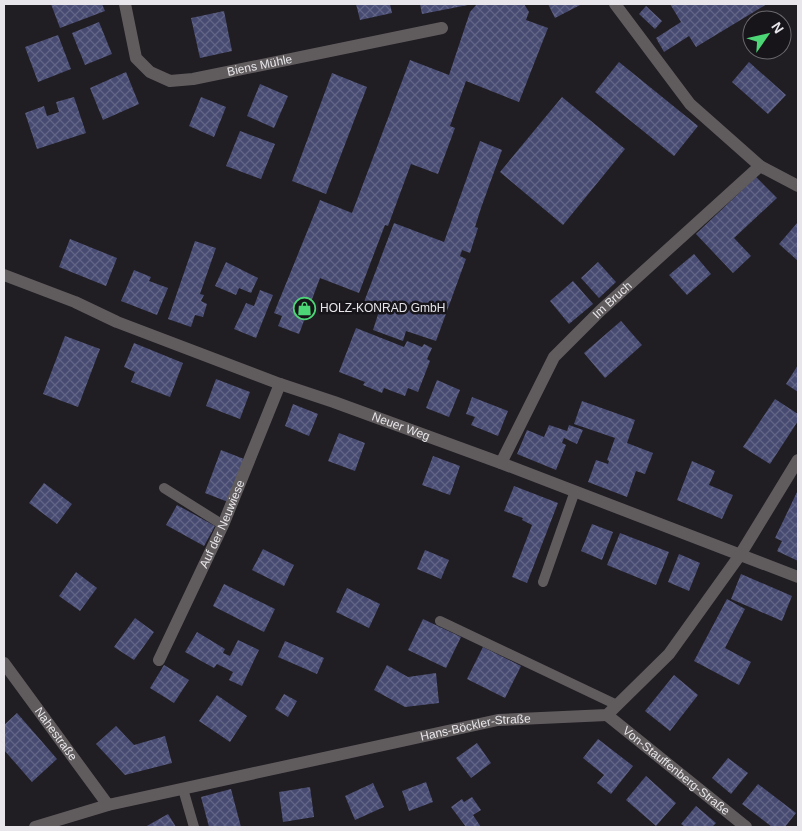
<svg xmlns="http://www.w3.org/2000/svg" width="802" height="831" viewBox="0 0 802 831" font-family="Arial,sans-serif">
  <style>
    .building { fill: url(#building-cross-hatch) }
    .lines { fill: none; stroke-linecap: round; stroke-linejoin: round }
    .service { stroke: #605c5e; stroke-width: 10 }
    .minor { stroke: #605c5e; stroke-width: 12 }
    .tertiary { stroke: #605c5e; stroke-width: 12 }
    .labels { text-anchor: middle; stroke-width: 5; stroke-linejoin: round; paint-order: stroke }
    .street-label { font-size: 12px; fill: #e8e6ea; stroke: #17141a }
    .poi-label { font-size: 12px; fill: #e8e6ea; stroke: #17141a; text-anchor: start }
  </style>
  <defs>
    <pattern id="building-cross-hatch" width="8" height="8" patternUnits="userSpaceOnUse" patternTransform="scale(1.25)"><rect width="8" height="8" fill="#474b71"/><path d="M0 0l8 8M0 8l8-8" fill="none" stroke="#626585"/></pattern>
  </defs>
  <rect width="100%" height="100%" fill="#201d23"/>
  <!-- building -->
  <path class="building" d="M51,4H102L105,11L60,28Z
    M356,4H390L392,13L360,20Z
    M420,4H468V5L422,14Z
    M477,4H524L529,12L526,20L548,28L519,102L466,81L450,126L455,128L438,174L411,164L388,226L385,225L359,293L320,278L299,334L278,326L282,316L274,313L320,200L352,213L410,60L449,75L470,12Z
    M548,4H582L555,18Z
    M670,4H767L696,47L689,36L664,52L656,38L681,22Z
    M646,6L662,21L655,29L639,14Z
    M224,11L232,51L200,58L191,18Z
    M99,22L112,54L85,65L72,33Z
    M58,35L71,69L38,82L25,47Z
    M619,62L698,126L674,156L595,92Z
    M749,62L786,95L768,114L732,82Z
    M126,72L139,104L103,120L90,88Z
    M332,73L367,87L326,194L292,181Z
    M260,84L288,96L274,128L247,116Z
    M74,97L86,133L37,149L25,113L44,106L47,116L59,112L56,102Z
    M201,97L226,107L214,137L189,126Z
    M562,97L625,149L563,225L500,172Z
    M240,131L275,144L261,179L226,166Z
    M480,141L502,150L481,208L475,227L478,228L470,253L462,250L460,256L466,259L436,341L406,331L403,341L373,330L380,308L364,302L394,223L444,242Z
    M756,177L777,198L734,238L751,256L733,273L696,234Z
    M798,222V261L779,244Z
    M70,239L117,258L106,286L59,267Z
    M195,241L216,248L200,294L204,295L201,301L207,304L203,317L195,315L191,327L168,319Z
    M694,254L711,274L687,295L669,275Z
    M226,262L258,278L251,293L239,288L236,295L215,286Z
    M598,262L616,282L599,298L581,278Z
    M134,270L151,277L149,281L168,288L157,315L121,301Z
    M573,281L593,304L569,324L550,301Z
    M260,290L273,295L256,338L234,329L246,303L254,306Z
    M621,321L642,345L605,378L584,353Z
    M356,328L404,347L407,341L422,347L424,344L432,348L427,359L430,361L418,392L408,388L405,396L384,388L382,393L363,385L365,382L339,372Z
    M65,336L100,349L78,407L43,394Z
    M134,343L183,363L170,397L131,382L135,372L124,367Z
    M798,365V392L786,384Z
    M216,379L250,392L240,419L206,406Z
    M437,380L460,390L449,417L426,408Z
    M472,397L508,411L498,436L471,425L475,417L466,414Z
    M775,399L798,414V421L770,464L743,447Z
    M582,401L635,420L627,443L653,453L645,474L636,471L627,497L588,482L596,460L608,464L609,461L607,460L615,438L574,424Z
    M293,404L318,414L309,436L285,426Z
    M549,425L567,431L569,425L583,430L577,444L564,438L562,443L566,445L556,470L517,454L527,430L544,437Z
    M339,433L365,443L355,471L328,461Z
    M221,450L244,459L228,502L205,493Z
    M433,456L460,466L450,495L422,485Z
    M692,461L715,471L709,485L733,495L722,519L677,500Z
    M44,483L72,504L57,524L29,503Z
    M514,486L558,503L527,583L512,577L532,525L522,520L523,518L504,511Z
    M798,490V561L777,551L782,541L775,538Z
    M177,505L215,526L204,546L166,525Z
    M592,524L613,532L602,560L581,551Z
    M620,533L669,552L656,585L607,565Z
    M263,549L294,565L284,586L252,570Z
    M425,550L449,560L441,579L417,569Z
    M679,554L700,563L689,591L668,582Z
    M76,572L97,588L80,611L59,596Z
    M741,574L792,596L782,621L731,599Z
    M224,584L275,609L264,632L213,606Z
    M347,588L380,604L369,628L336,612Z
    M727,599L745,609L725,648L751,662L739,685L694,661Z
    M135,618L154,632L134,660L114,647Z
    M423,619L461,637L446,668L408,650Z
    M197,632L225,649L223,653L230,656L238,640L259,650L242,686L229,680L233,672L217,664L214,668L185,652Z
    M285,641L324,658L317,674L278,657Z
    M483,647L521,666L505,698L467,679Z
    M164,665L189,680L174,703L150,688Z
    M387,665L408,677L436,673L439,703L405,707L374,690Z
    M674,675L698,695L670,731L645,711Z
    M284,694L297,701L288,717L275,709Z
    M217,695L247,716L230,742L199,721Z
    M17,713L57,759L32,782L4,750V725Z
    M116,726L134,745L165,736L172,763L125,775L96,744Z
    M598,739L633,766L611,794L597,783L604,775L583,758Z
    M477,743L491,763L471,778L456,758Z
    M728,758L748,773L731,794L712,778Z
    M646,776L676,803L656,826L626,800Z
    M426,782L433,802L409,811L402,791Z
    M373,783L384,807L355,820L345,796Z
    M758,784L796,813L785,827H772L742,804Z
    M310,787L314,817L283,822L279,792Z
    M231,789L241,827H209L201,797Z
    M472,797L481,810L473,815L481,827H466L451,807L462,799L464,802Z
    M696,806L716,823L712,827H685L681,824Z
    M168,814L176,827H145Z"/>
  <g class="lines">
    <!-- service -->
    <path class="service" d="M164,488L223,525
      M543,582L575,491
      M440,621L617,705
      M183,789L194,827"/>
    <!-- minor -->
    <g class="minor">
      <path id="s1" d="M125,4L136,58L150,72L170,81L193,79L442,28"/>
      <path d="M615,4L690,104L760,166"/>
      <path id="s2" d="M501,463L554,357L600,311L760,166L798,186"/>
      <path id="s3" d="M159,660L223,525L280,384"/>
      <path id="s4" d="M4,663L108,805"/>
      <path id="s5" d="M607,715L746,827"/>
      <path id="s6" d="M35,827L108,805L498,720L607,715L669,654L740,555L798,460"/>
    </g>
    <!-- tertiary -->
    <path class="tertiary" id="s7" d="M4,275L75,302L117,322L280,384L334,402L501,463L798,577"/>
  </g>
  <!-- icons -->
  <defs>
    <symbol id="shop-ring" viewBox="-11 -11 22 22"><circle r="9.5" fill="#17141a" stroke="#4dd676" stroke-width="1.5"/><path d="M-5-2.5h2.3a2.7 3.5 0 0 1 5.4 0H5L5.5 6h-11ZM-1.5-2.5h3a1.5 2.3 0 0 0-3 0Z" fill="#4dd676"/></symbol>
  </defs>
  <g fill-rule="evenodd">
    <use href="#shop-ring" x="292" y="296" width="25" height="25"/>
  </g>
  <g class="labels">
    <!-- street labels -->
    <g class="street-label">
      <text dy="4" stroke="none"><textPath href="#s1" startOffset="188">Biens Mühle</textPath></text>
      <text dy="4" stroke="none"><textPath href="#s2" startOffset="200">Im Bruch</textPath></text>
      <text dy="4" stroke="none"><textPath href="#s7" startOffset="425">Neuer Weg</textPath></text>
      <text dy="4" stroke="none"><textPath href="#s3" startOffset="150">Auf der Neuwiese</textPath></text>
      <text dy="4" stroke="none"><textPath href="#s6" startOffset="452">Hans-Böckler-Straße</textPath></text>
      <text dy="4" stroke="none"><textPath href="#s4" startOffset="88">Nahestraße</textPath></text>
      <text dy="4" stroke="none"><textPath href="#s5" startOffset="89">Von-Stauffenberg-Straße</textPath></text>
    </g>
    <!-- poi labels -->
    <g class="poi-label">
      <text x="320" y="312">HOLZ-KONRAD GmbH</text>
    </g>
  </g>
  <!-- border -->
  <rect width="802" height="831" fill="none" stroke="#e8e6ea" stroke-width="10"/>
  <!-- north arrow -->
  <g transform="translate(767 35) rotate(56)"><circle r="24" fill="#17141a" stroke="#6b686d"/>
  <path d="M0-4L9 19L0 12L-9 19Z" fill="#4dd676"/>
  <text y="-8" font-size="14" font-weight="bold" text-anchor="middle" fill="#e8e6ea">N</text>
  </g>
</svg>
